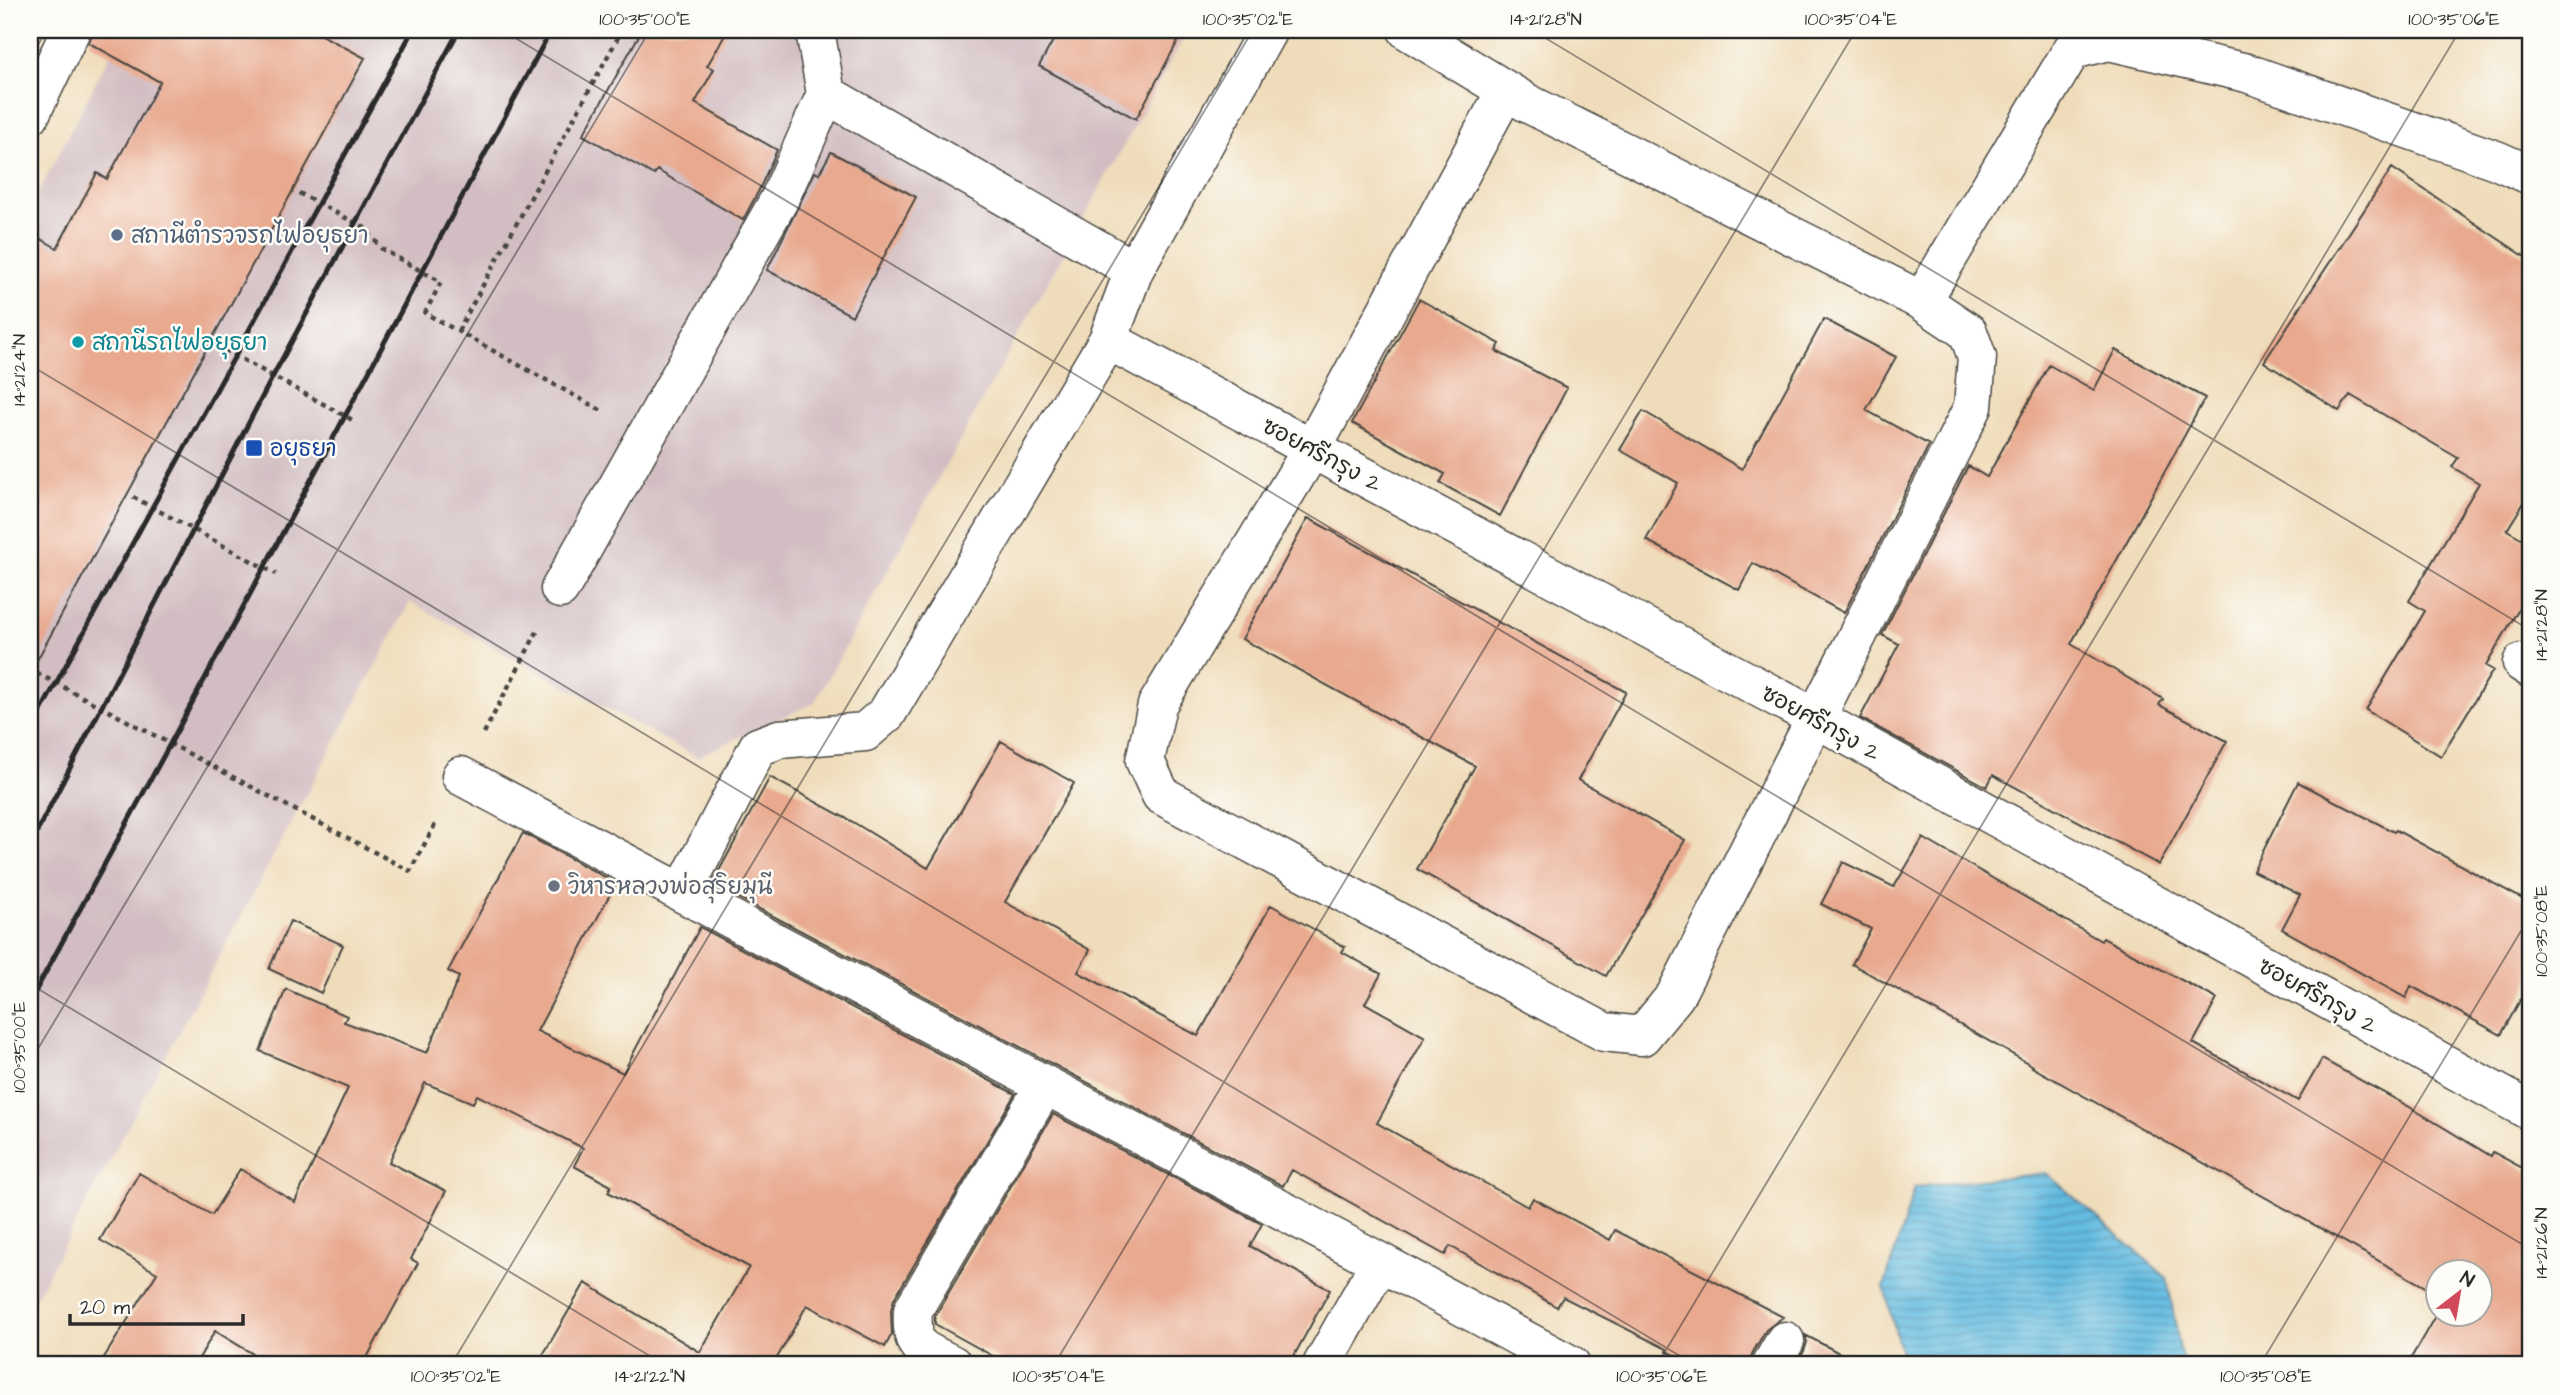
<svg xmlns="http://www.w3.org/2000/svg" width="2560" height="1395" viewBox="0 0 2560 1395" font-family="'Architects Daughter','Playpen Sans Thai',sans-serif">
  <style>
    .railway { fill: #d2bec2 }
    .water { fill: url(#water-rules); stroke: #487486; stroke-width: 2 }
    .building { fill: #e8a98e }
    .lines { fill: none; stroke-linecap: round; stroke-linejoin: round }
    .minor-casing { stroke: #484640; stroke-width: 41 }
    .major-casing { stroke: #484640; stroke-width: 41 }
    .path { stroke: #484640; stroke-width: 4.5; stroke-dasharray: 5 5; stroke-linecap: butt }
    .minor { stroke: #fff; stroke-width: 38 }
    .major { stroke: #fff; stroke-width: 38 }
    .rail { stroke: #2b2b2b; stroke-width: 5 }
    .ticks { fill: none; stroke: #2b2b2b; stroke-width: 2; stroke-opacity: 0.45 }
    .service-dot { fill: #5c6f8a; stroke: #fdfcf7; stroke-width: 2.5 }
    .culture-dot { fill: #0f9aa8; stroke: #fdfcf7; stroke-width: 2.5 }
    .transit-dot { fill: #1a4fb4; stroke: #fdfcf7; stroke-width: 2.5 }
    .worship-dot { fill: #6b7280; stroke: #fdfcf7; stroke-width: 2.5 }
    .labels { text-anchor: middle; stroke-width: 5; stroke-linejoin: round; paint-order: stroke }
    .service-label { font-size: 23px; fill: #4e5e75; stroke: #fdfcf7; text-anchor: start }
    .culture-label { font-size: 23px; fill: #0d838f; stroke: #fdfcf7; text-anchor: start }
    .transit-label { font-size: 23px; fill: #164399; stroke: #fdfcf7; text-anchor: start }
    .street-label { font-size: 23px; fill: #2b2b2b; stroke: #fdfcf7 }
    .worship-label { font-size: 23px; fill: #5b616d; stroke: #fdfcf7; text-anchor: start }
    .neatline { fill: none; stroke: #2b2b2b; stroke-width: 2.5 }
    .ticks-label { font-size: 18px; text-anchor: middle; fill: #2b2b2b }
  </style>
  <defs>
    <pattern id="water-rules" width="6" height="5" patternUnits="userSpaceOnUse" patternTransform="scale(1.75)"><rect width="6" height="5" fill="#64bce1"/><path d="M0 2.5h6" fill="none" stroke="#5399b7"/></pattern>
  </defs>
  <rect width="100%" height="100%" fill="#fdfcf7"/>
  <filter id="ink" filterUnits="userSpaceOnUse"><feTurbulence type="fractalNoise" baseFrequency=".0143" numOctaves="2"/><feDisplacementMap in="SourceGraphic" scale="14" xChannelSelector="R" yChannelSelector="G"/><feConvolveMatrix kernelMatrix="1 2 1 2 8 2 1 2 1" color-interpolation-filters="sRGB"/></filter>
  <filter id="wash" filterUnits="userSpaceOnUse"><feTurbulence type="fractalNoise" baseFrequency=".00686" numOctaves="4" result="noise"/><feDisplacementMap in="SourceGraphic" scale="28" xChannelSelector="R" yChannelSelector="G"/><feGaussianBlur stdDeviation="1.57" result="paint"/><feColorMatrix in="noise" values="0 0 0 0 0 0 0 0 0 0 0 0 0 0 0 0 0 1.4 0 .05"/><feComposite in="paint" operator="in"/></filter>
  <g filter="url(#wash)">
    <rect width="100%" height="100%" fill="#efdcba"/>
    <!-- railway -->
    <path class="railway" d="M123,30H1188L814,703L697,757L410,602L30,1308V209Z"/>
    <!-- water -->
    <path class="water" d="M2046,1173L2167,1278L2183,1365H1904L1884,1287L1915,1187Z"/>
    <g id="blocks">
      <!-- building -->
      <path class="building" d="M93,30H312L365,58L30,673V233L57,248L97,173L107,179L160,82L89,43Z
        M642,30H728L707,66L714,69L695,103L777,150L759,190L743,220L657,170L654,175L583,135Z
        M1059,30H1184L1136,119L1039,66Z
        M831,152L916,197L852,316L767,270L815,172L819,174Z
        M2392,168L2530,260V493L2507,530L2530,543V589L2486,666L2493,670L2441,756L2366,710L2425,611L2409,601L2479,483L2452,467L2458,458L2350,395L2339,411L2264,362Z
        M1419,299L1500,344L1496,351L1567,388L1500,516L1440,483L1445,474L1352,423Z
        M1824,319L1896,357L1866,410L1929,445L1844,613L1753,563L1739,590L1646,540L1678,483L1620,450L1643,411L1742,469Z
        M2115,350L2205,398L2071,644L2163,699L2159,705L2227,741L2159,865L1993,775L1987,787L1860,718L1899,644L1882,635L1968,466L1987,477L2049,365L2094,390Z
        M1308,518L1626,692L1578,780L1685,840L1606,976L1417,869L1475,766L1242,639Z
        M1001,741L1074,783L1005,902L1090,950L1078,972L1198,1036L1271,905L1345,947L1342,952L1381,974L1365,1003L1425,1037L1377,1123L1528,1207L1533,1198L1610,1240L1615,1230L1783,1317L1766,1330L1752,1354L1749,1365H1693L1666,1351L1667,1349L1563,1297L1557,1307L1450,1246L1445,1255L1292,1170L1283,1186L720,888L722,885L714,880L770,777L853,822L928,868Z
        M2298,782L2394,832L2396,830L2530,903V982L2501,1035L2411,986L2406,998L2282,929L2300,895L2253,871Z
        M523,833L616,883L537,1031L623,1073L700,927L1015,1094L894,1299L891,1310L892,1334L885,1347L807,1305L773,1365H537L585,1283L700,1352L749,1267L608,1192L611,1186L574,1166L583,1148L477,1095L473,1103L425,1083L389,1162L446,1191L411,1259L418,1263L363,1365H271L215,1331L195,1365L100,1364L157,1273L100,1240L139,1173L212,1215L240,1169L295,1202L348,1088L260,1051L286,989L347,1016L344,1022L427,1053L459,977L448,971Z
        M1923,838L2101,941L2103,938L2217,999L2193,1043L2298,1101L2322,1059L2408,1106L2491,1156L2493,1152L2530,1172V1365H2407L2438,1311V1314H2480V1272H2438V1294L2032,1067L2033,1066L1852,964L1871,929L1821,904L1843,862L1894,887Z
        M290,921L343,945L321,993L269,969Z
        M1053,1114L1262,1224L1250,1246L1330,1290L1289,1365H1009L935,1324V1316Z
        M1805,1335L1862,1365H1796L1804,1351L1807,1342Z"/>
    </g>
  </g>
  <g filter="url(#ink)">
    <use href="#blocks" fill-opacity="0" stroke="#484640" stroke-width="2"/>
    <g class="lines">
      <defs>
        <path id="minor" d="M1407,30L1527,103L1922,301L1968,332L1977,357L1973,407L1675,996L1642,1036L1604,1032L1161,795L1145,761L1157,705L1312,449L1506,90
          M826,94L1134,270
          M1922,301L2072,50L2109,41L2247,73L2496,160L2530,175
          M1108,340L1814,717L2530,1111
          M560,589L779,200L826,94L815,30
          M2522,663L2530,668
          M461,776L1380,1262L1571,1365
          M683,892L758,747L779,739L865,732L887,713L1108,340L1134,270L1268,30
          M953,1365C919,1347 911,1351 913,1310L1045,1085
          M1322,1365L1380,1262
          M1771,1365L1785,1341"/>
        <path id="major" d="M30,115L71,30"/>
      </defs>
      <!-- minor casing -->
      <use href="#minor" class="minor-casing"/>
      <!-- major casing -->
      <use href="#major" class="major-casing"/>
      <!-- path -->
      <path class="path" d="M299,193L365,228L382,249L441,282L425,313L604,412
        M458,331L622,30
        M216,345L356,422
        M133,497L276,574
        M37,673L410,871L437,821
        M484,733L537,632"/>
      <!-- minor -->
      <use href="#minor" class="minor"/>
      <!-- major -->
      <use href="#major" class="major"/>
      <!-- rail -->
      <path class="rail" d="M30,731L413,30
        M30,845L273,376L459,30
        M30,1001L170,744L551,30"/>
    </g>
  </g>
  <!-- ticks -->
  <path class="ticks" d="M502,30L2530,1249M1532,30L2530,630M30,58L47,30M30,365L1695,1365M30,984L665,1365M30,1062L650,30M451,1365L1253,30M1054,1365L1856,30M1657,1365L2460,30M2260,1365L2530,916"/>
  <!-- markers -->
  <circle class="service-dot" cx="117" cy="235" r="7"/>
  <circle class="culture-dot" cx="78" cy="342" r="7"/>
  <rect class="transit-dot" x="245" y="439" width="18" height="18" rx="3.5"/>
  <circle class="worship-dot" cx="554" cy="886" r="7"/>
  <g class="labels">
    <!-- service labels -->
    <g class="service-label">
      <text x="131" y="243">สถานีตำรวจรถไฟอยุธยา</text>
    </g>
    <!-- culture labels -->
    <g class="culture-label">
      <text x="92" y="350">สถานีรถไฟอยุธยา</text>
    </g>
    <!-- transit labels -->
    <g class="transit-label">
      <text x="270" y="456">อยุธยา</text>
    </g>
    <!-- street labels -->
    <g class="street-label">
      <text transform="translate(1322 454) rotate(28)" y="8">ซอยศรีกรุง 2</text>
      <text transform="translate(1821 722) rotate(29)" y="8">ซอยศรีกรุง 2</text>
      <text transform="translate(2318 995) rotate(29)" y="8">ซอยศรีกรุง 2</text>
    </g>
    <!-- worship labels -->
    <g class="worship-label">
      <text x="568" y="894">วิหารหลวงพ่อสุริยมุนี</text>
    </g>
  </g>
  <!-- margin -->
  <rect width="2560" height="1395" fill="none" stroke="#fdfcf7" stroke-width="77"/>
  <!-- north arrow -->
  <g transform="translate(2459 1293) rotate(31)"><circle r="33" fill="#fdfcf7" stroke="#a9a8a5" stroke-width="2"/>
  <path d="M0-5L12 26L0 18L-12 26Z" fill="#d1495b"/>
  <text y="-10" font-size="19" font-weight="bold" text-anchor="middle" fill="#2b2b2b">N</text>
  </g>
  <!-- scale -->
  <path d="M70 1314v10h173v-10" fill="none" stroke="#2b2b2b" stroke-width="3.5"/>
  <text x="80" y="1314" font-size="21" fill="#2b2b2b" stroke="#fdfcf7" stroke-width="5" paint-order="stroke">20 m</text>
  <rect x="38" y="38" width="2484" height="1318" class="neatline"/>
  <g class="ticks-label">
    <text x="645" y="25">100°35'00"E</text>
    <text x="1248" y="25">100°35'02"E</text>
    <text x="1546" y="25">14°21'28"N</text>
    <text x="1851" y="25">100°35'04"E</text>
    <text x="2454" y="25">100°35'06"E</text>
    <text transform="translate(19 370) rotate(-90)" y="6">14°21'24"N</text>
    <text transform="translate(2541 625) rotate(-90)" y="6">14°21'28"N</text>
    <text transform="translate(2541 931) rotate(-90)" y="6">100°35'08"E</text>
    <text transform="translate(19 1047) rotate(-90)" y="6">100°35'00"E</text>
    <text transform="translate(2541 1243) rotate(-90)" y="6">14°21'26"N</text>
    <text x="456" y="1382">100°35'02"E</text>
    <text x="650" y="1382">14°21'22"N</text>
    <text x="1059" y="1382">100°35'04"E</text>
    <text x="1662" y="1382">100°35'06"E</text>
    <text x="2266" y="1382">100°35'08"E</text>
  </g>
</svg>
